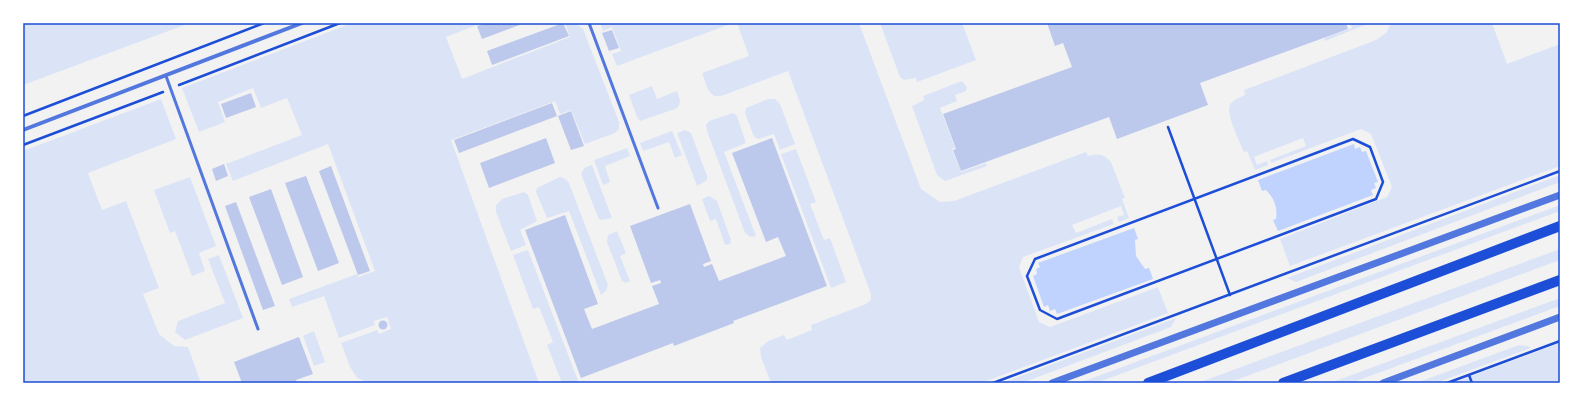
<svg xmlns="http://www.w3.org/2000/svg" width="1583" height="406" viewBox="0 0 1583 406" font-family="'Open Sans',sans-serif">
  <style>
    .green { fill: #dbe4f7 }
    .water { fill: #bfd3fe }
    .building { fill: #bdc9ec }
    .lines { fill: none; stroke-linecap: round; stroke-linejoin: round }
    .path { stroke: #1d4ed8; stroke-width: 2.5 }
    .service { stroke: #5277de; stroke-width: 3 }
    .minor { stroke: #5277de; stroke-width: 4 }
    .tertiary { stroke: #5277de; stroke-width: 7 }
    .primary { stroke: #1d4ed8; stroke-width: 10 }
    .neatline { fill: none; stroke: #1d4ed8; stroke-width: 1.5 }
  </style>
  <rect width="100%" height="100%" fill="#f2f2f2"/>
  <!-- green -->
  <path class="green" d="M23,23H190L23,85Z
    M352,23H482L446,37L462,79L570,37L565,23H575L583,29L619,122V129L615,133L585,144L571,110L560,114L555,101L451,140L539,383H369L357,378L350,367L341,343L377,330L379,334L391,329L387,317L374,321L375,325L339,338L324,296L292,307L289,299L357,274L358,277L375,271L328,144L233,181L226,164L302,135L287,98L261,108L253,88L218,102L225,122L199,132L182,88Z
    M600,23L613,24L733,23L617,66L612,54L621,51L612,27L603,31Z
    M737,23H859L921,189L940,202L954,201L1086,152L1088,156C1098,153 1104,154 1111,162L1125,198L1122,199L1129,218L1119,222L1117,217L1124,215L1121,206L1072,225L1076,233L1112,219L1114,224L1023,257L1019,267L1039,322L1050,327L1158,287L1168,313L981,383H771L761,357L760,348L768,341L784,335L787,340L812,330L811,325L866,304L871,300V294L788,71L721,96H714L708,90L702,73L749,56Z
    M880,23H962L976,60L917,82L916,78L904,80L900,77Z
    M1350,23H1370L1325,41L1324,38L1352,28Z
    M1391,23H1492L1507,64L1560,44V166L1290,266L1280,239L1387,197L1392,187L1371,134L1361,129L1271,163L1270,160L1306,146L1303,138L1254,157L1257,165L1267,161L1268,165L1255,170L1247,151L1244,152C1240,142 1224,112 1231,103C1235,99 1241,97 1245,95L1244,90L1376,40L1386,33Z
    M962,81L967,87L966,91L955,95L957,101L940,108L955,148L952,149L961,172L986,163L987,166L945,181L937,175L912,106L924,100L923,96Z
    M652,86L657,99L677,91L680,101L679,106L675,109L640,121L637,117L629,95Z
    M161,99L176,139L88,173L102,210L126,201L159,288L143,294L159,334L174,346L188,347L201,383H23V151Z
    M768,99H775L780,104L795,144L780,150L774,134L759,139L754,137L745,113L746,108Z
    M733,113L737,116L746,143L724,152L756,236L750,237L745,233L707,131L706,125L709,121Z
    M685,130L691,133L707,176V180L697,186L677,133Z
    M672,131L682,155L675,158L669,142L643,151L640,143Z
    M627,148L630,156L605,166L610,182L603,185L594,160Z
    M796,149L816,202L810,204L824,240L830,238L846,282L831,288L781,154Z
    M592,165L612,218L600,220L598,217L581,174L584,168Z
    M1560,175V182L1296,282L1287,278Z
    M190,177L216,246L199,253L205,271L192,276L175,231L170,233L154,190Z
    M560,177L565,179L569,183L608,285L606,291L601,295L569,211L547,218L536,192L537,188Z
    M524,192L528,195L537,221L520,230L526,245L511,251L496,212V205L502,199Z
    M709,196L717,201L731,240L730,244L725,245L716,219L710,221L702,199Z
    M1560,205V211L1096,383H1079Z
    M617,231L626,253L620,256L630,281L626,283L622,281L607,242L608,235Z
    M1560,249V260L1228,383H1198Z
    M528,250L579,383H562L547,345L553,342L539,307L533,309L513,255Z
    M219,255L243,318L185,340L175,332L178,321L225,303L208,259Z
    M1560,298V306L1351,383H1330Z
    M1176,318L1171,327L1022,383H1002Z
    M314,331L325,362L314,366L303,336Z
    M1560,343V383H1453Z
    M1519,345L1528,346L1531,348L1436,383H1416Z"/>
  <!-- water -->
  <path class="water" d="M1354,144L1355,149L1360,147L1362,152L1366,151L1378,182L1374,183L1376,188L1371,190L1373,195L1278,231L1273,220L1276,219C1278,208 1274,198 1266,190L1262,191L1258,180Z
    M1134,228L1138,239L1135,240L1136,256L1145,269L1149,268L1153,279L1057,314L1055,309L1050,311L1048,305L1044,307L1033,276L1037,274L1036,269L1040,267L1038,263Z"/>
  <!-- building -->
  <path class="building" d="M486,23H525L482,39L477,26Z
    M563,23L569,36L492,65L487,51Z
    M1047,23H1346L1348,29L1200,83L1208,105L1117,139L1109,117L961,171L953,150L956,149L943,114L1072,67L1063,43L1055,46Z
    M612,30L619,48L609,51L602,33Z
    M251,93L256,107L226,118L221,104Z
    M552,103L557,116L459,153L454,140Z
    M571,111L584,146L571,150L558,116Z
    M546,138L555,163L489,188L480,163Z
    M772,138L827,286L733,321L734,323L674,346L673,343L581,378L525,230L565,215L598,304L584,309L592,329L659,304L652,286L661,283L660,280L651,283L630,226L690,204L711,261L703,264L704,267L712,264L719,281L786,256L778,237L766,242L732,153Z
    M224,164L228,176L216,181L212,169Z
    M331,166L370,271L358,275L319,171Z
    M306,176L339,263L318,271L285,183Z
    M271,189L303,277L282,285L249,197Z
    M236,202L275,306L263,310L225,206Z
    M378.5 325a4.5 4.5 0 1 1 9 0a4.5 4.5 0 1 1-9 0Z
    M299,337L313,374L296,380L297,383H242L234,362Z"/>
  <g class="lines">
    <!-- path -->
    <path class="path" d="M179,85L340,23
      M23,116L264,23
      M1168,127L1230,295
      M1353,139L1370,147L1383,182L1376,199L1057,319L1040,310L1027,276L1035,259Z
      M23,145L163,92
      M1469,375L1472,383
      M993,383L1560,171
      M1447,383L1560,341"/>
    <!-- service -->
    <path class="service" d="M589,23L658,208
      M166,76L258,329"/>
    <!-- minor -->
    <path class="minor" d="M23,130L302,23"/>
    <!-- tertiary -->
    <path class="tertiary" d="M1052,383L1560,195
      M1383,383L1560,317"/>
    <!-- primary -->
    <path class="primary" d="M1148,383L1560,226
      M1283,383L1560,280"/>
  </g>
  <!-- border -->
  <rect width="1583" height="406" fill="none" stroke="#ffffff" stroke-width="48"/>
  <rect x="24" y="24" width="1535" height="358" class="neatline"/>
</svg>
